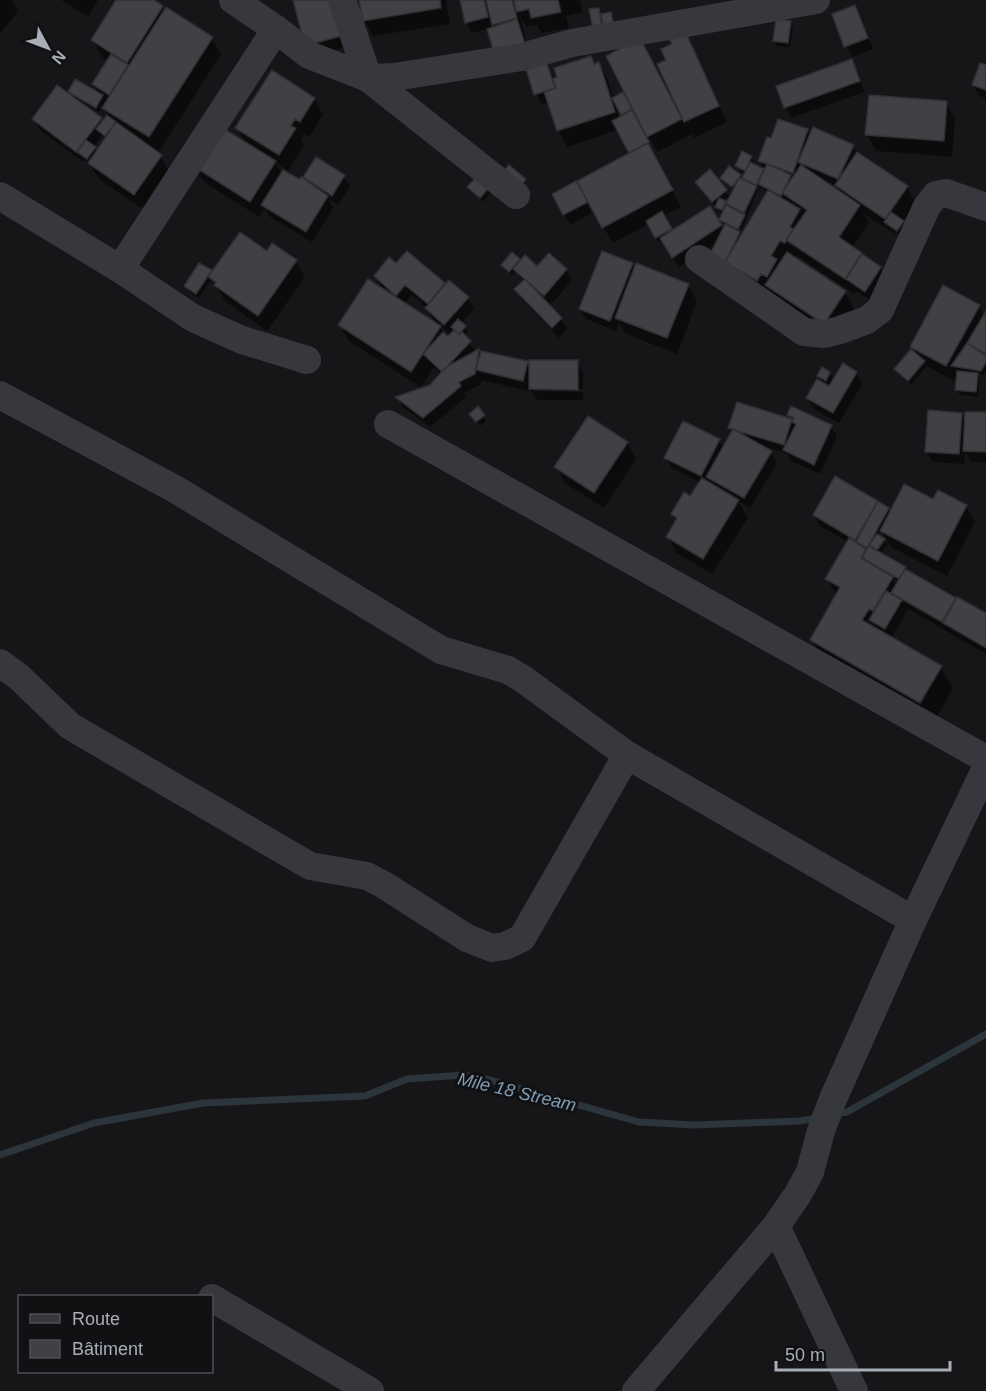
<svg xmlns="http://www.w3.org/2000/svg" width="986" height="1391" viewBox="0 0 986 1391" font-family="Helvetica,sans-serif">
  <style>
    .shadow { fill: #0007; fill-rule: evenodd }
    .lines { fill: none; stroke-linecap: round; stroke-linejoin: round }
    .stream { stroke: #2c353c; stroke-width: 7 }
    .building { fill: #404145; stroke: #303034; stroke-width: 1.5 }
    .minor { stroke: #37383d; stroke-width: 28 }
    .labels { text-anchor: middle; stroke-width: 6; stroke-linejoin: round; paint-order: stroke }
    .water-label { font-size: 18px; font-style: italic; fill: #7f9bb3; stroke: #111113 }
  </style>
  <rect width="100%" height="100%" fill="#161618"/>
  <!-- shadow -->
  <path class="shadow" d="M0,0H12L18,11L0,34Z
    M61,0H98L88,17Z
    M118,0H151L162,7L165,12L211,38L221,54L158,153L170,172L144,210L99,179L89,163L85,159L83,162L40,130L34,119L74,99L70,92L99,94L94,84L109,61L102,57L93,41ZM81,101L99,112L102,105L109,116L103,123L101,119L80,103ZM102,135L106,138L97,152L94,147Z
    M294,0H333L346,47L312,56Z
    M361,0H446L450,24L373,36L364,20Z
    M461,0H580L583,12L566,16L569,28L542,33L537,25L527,27L520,17L531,58L543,54L554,80L590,57L595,65L598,64L608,80L613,98L622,94L681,207L663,216L672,232L710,208L724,230L726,226L723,223L741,232L738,239L740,240L768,192L759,187L742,229L723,220V223L721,220L724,213L720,211L699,187L709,171L729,196L723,201L728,206L735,191L722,178L740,176L742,181L746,174L740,171L737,166L751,157L754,162L753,165L766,172L760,161L807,130L811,137L852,146L857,154L907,187L916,203L903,222L905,227L900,235L896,232L895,234L863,213L869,222L852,248L880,268L886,278L871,301L856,291L854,294L796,255L794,259L845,292L854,309L833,340L776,301L770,290L766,296L715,259L717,243L679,267L662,240L659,242L649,224L613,243L603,227L631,154L618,130L567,147L558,130L549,102L542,105L536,94L524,60L488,29L472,33L466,22ZM615,103H616L623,116L619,118ZM767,162L800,174L799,177L767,166ZM823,180L837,186L842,194L822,181Z
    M855,6L873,49L852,57L833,15Z
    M598,9L601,15L611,13L616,32L608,33L602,23L604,33Z
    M790,23L793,28L790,47L777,46L775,41Z
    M685,35L727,122L694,138L692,134L658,152L648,136L674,99V44Z
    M852,61L858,72L864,92L791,118L785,107Z
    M986,66V98L979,96L973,85Z
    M314,99L323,115L309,137L305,134L301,141L304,146L288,171L275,162L282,174L299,181L303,180L317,159L343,176L350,187L338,205L328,199L333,208L312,242L269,216L265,209L259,217L204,182L194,166L246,144L237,128Z
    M946,103L955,119L952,157L876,151L867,135Z
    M576,183L592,213L570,225L554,195Z
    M469,187L495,189L483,202Z
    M267,253L295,261L305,277L267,331L225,301L212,279L199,298L189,291L186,286L211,271L212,274Z
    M407,253L446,286L468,298L474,309L461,323L468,332L464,336L476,352L478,351L481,355L527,363L531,369L577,362L583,373V389L534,388V391L583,392V400H537L529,387V391L481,380V384L464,393L466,397L430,427L403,407L397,397L430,386L442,375L434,367L421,387L349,341L340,325L384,292L375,276L396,265ZM412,295L427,308L433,319L451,335L448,338L440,327L404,304Z
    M512,254L520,263L538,269L566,270L572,280L549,307L561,319L567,329L559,338L522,300L516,290L524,282L516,271L512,276L503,265Z
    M632,264L635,269L688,285L697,301L677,354L626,334L619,323L616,331L586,319L580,309Z
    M979,306L985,316L986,314V371L984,375L977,374L980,379L978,397L960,395L957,390V383L927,366L911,385L899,374L896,369L913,349L911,347Z
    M829,373L834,381L856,373L862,384L839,423L814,409L808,398L824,385L819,376Z
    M961,414L966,423L986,414V462H971L965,451L964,464L933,462L926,451Z
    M788,415L831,426L837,437L820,474L791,461L787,454L768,448L777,463L750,508L738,501L748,518L712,574L677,553L668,537L677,521L672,514L691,498L701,483L672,468L666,458L719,441L724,449L733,433L730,428L791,420Z
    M483,416L486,421L480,426L474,419Z
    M627,443L636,459L604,508L565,483L556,467Z
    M934,501L966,506L975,522L947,576L891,547L881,531L878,536L883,540L871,556L874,557L885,541L888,543L880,554L905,568L907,572L986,615V654L908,609L891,639L941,667L953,688L933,724L824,661L812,640L837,596L827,579L848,542L820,526L814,515L877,502L888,509L891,513ZM892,577L899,582L897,586Z"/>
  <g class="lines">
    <!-- stream -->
    <path class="stream" d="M835,1114L847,1112L986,1034
      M0,1155L94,1123L203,1103L365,1096L407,1079L463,1075L483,1078L639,1122L694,1125L799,1121L818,1118"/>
  </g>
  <!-- building -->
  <path class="building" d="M116,0H154L163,6L127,63L91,40Z
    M293,0H331L341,36L305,46Z
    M359,0H440L441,8L363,21Z
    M460,0H484L488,17L465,23Z
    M486,0H512L517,18L492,25Z
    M514,0H558L561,12L531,18L529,9L516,12Z
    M855,5L868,38L844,47L832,14Z
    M166,7L213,37L149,137L102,108Z
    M599,8L602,29L593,30L589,9Z
    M611,12L614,27L604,29L601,14Z
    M517,19L526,47L495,56L487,29Z
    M776,19L791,21L788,43L773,41Z
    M686,33L719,106L684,122L657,64L666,60L661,49L672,44L670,40Z
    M640,38L682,119L647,137L606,56Z
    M543,52L555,88L534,95L523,59Z
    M111,54L128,65L109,95L92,84Z
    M591,56L594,64L599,62L615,112L557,131L544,92L556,88L553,79L557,77L554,68Z
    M852,59L860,81L784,108L776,86Z
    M980,63L986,65V90L972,85Z
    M272,70L315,98L300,122L295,119L291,126L296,128L279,155L235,128Z
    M75,79L103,95L96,108L68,92Z
    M57,85L102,118L76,152L32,119Z
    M623,92L632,109L621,115L612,98Z
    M869,95L947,101L944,141L865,135Z
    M632,110L649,142L629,153L612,121Z
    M107,115L116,122L105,136L96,129Z
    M778,119L808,129L793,173L758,161L767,137L771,138Z
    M116,122L162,155L134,195L88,163Z
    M218,125L276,161L250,202L193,166Z
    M813,127L854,145L838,179L798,162Z
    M86,140L96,147L87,159L77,152Z
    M648,143L673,190L602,228L577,181Z
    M742,151L752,156L745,171L735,166Z
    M857,152L908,186L885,219L835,185Z
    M316,157L345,175L332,196L303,177Z
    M750,162L764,169L756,185L742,178Z
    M767,164L791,175L781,196L758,184Z
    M509,165L526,179L518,189L501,174Z
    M801,165L860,205L839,237L862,253L845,279L786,240L807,210L782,193Z
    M729,166L741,175L732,187L720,178Z
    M710,169L727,190L712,202L695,182Z
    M283,170L299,179L301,177L328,196L306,232L261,205Z
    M481,172L493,183L480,198L467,187Z
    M739,178L757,186L744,213L726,204Z
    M576,181L588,202L563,215L552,194Z
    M768,190L800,209L790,227L793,229L785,243L780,241L771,256L777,259L767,277L761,274L757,281L725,262Z
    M719,198L726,201L722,210L715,207Z
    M726,205L745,215L738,229L719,220Z
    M710,206L722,225L672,258L660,238Z
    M662,211L672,229L655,238L646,221Z
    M891,212L904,221L897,231L884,222Z
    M725,224L740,232L725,262L710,254Z
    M240,232L267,251L272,243L297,260L258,316L214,285L216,282L208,277Z
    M407,251L445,283L428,304L405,285L396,296L374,276L389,257L396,263Z
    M602,251L633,263L610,321L579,309Z
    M512,252L520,259L509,272L501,265Z
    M787,252L846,291L824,324L765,285Z
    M549,253L567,269L544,296L513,269L525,255L537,266Z
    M862,254L881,267L865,292L846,279Z
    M199,263L212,270L196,294L184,286Z
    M636,263L689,284L667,338L615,318Z
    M368,279L441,326L411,372L338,325Z
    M525,279L562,318L552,328L514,289Z
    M449,280L469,297L444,325L425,308Z
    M943,285L980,305L946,366L910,347Z
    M986,311V354L967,343Z
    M458,319L466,326L459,334L451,327Z
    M454,330L459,335L462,332L471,341L442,372L423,354L443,332L448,336Z
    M967,343L986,356V362L981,371L951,366Z
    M479,349L475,374L459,382L461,386L423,418L395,397L430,385L446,367Z
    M911,349L925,361L908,381L894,369Z
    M481,351L528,361L523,381L476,370Z
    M529,360H578V390L529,389Z
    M843,363L857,372L833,413L806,398L817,379L829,386Z
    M822,367L830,372L826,381L817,376Z
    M957,371L978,373L976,392L955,390Z
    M737,402L792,419L784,445L728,428Z
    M478,406L485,415L476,422L469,414Z
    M791,406L832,425L814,465L783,450L796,424L792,422L794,418L787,415Z
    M928,410L962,413L959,454L925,452Z
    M965,412H986V452L963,451Z
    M588,416L628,442L594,493L554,467Z
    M683,421L720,439L701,476L664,458Z
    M733,429L772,451L744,498L706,477Z
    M835,476L878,501L855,540L813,515Z
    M702,478L739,500L703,559L666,537L677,518L671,514L684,492L690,496Z
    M904,484L933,499L938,490L967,505L938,561L880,531Z
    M878,501L889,508L867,548L856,542Z
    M877,534L885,539L877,550L869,545Z
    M849,538L866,549L861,558L893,577L873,611L869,609L862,620L942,666L920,703L810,640L840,587L825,579Z
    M869,546L906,567L899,579L862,558Z
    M905,569L956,598L942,622L891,593Z
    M886,591L902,600L885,629L869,620Z
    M957,597L986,613V648L943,623Z"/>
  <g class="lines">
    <!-- minor -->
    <path class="minor" d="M233,0L276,29L309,55L368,78L394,77L522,57L572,43L816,0
      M342,0L368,78L516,195
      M0,196L120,269L193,318L242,340L307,360
      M699,259L804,332L825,334L840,330L867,320L880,310L927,206L936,195L946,193L986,207
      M120,269L276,29
      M0,395L175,489L441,650L508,670L523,679L627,755L913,920
      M388,424L986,759
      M0,663L19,677L70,726L310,866L367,876L384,885L467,938L492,948L505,946L522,938L627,755
      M776,1226L854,1391
      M212,1298L370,1391
      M636,1391L776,1226L798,1194L810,1172L821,1131L833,1099L913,920L986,768"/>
  </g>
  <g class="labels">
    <!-- water labels -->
    <g class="water-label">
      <text transform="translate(517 1092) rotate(13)" y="6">Mile 18 Stream</text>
    </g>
  </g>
  <!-- legend -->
  <rect x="18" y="1295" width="195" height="78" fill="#111113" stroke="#4d4f55" stroke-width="1.5"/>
  <rect x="30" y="1314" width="30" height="9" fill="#37383d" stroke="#4d4f55" stroke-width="1.5"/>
  <text x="72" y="1325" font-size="18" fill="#a8adb8">Route</text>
  <rect x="30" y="1340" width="30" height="18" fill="#404145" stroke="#4d4f55" stroke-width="1.5"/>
  <text x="72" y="1355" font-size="18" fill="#a8adb8">Bâtiment</text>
  <!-- north arrow -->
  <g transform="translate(48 48) rotate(131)" stroke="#111113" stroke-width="4.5" paint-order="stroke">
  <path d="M0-4.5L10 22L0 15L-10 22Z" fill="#a8adb8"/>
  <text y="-9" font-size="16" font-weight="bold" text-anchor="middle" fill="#a8adb8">N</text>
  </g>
  <!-- scale -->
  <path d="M776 1361v9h174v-9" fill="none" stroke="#a8adb8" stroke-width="3"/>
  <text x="785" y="1361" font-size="18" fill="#a8adb8" stroke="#111113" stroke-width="4.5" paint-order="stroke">50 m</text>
</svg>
